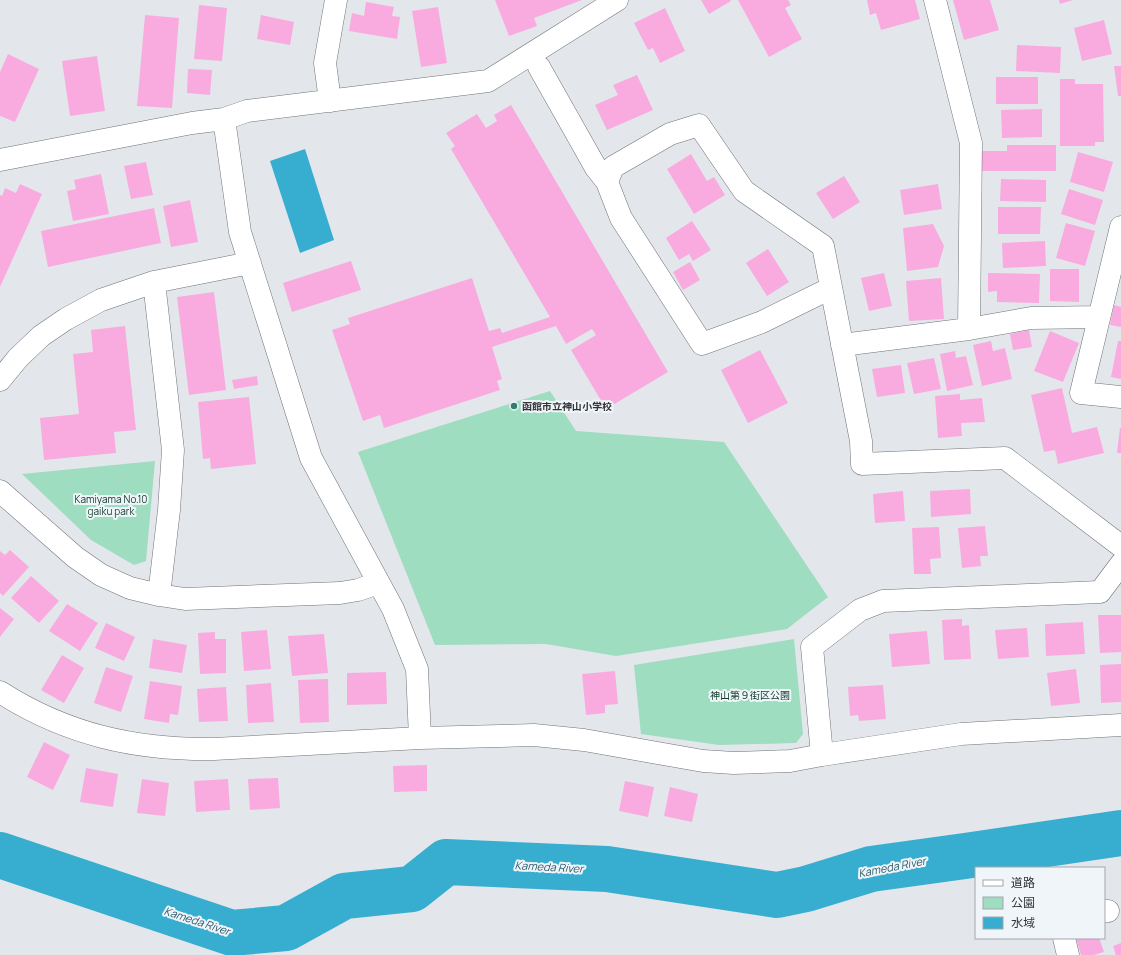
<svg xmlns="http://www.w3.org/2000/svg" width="1121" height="955" viewBox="0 0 1121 955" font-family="Manrope,'Noto Sans JP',sans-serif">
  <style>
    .green { fill: #9eddbf }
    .water { fill: #37aed0 }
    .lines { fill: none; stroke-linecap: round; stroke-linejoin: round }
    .river { stroke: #37aed0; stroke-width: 46 }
    .building { fill: #f9abe0 }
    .minor-casing { stroke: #6f7377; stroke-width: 23 }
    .minor { stroke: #fff; stroke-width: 22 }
    .poi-dot { fill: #357b71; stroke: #f0f5fa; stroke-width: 1.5 }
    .labels { text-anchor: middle; stroke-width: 4; stroke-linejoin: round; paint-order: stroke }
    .poi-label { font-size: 10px; font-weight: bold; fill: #313335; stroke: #f0f5fa; text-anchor: start }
    .park-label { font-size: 10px; fill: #15402f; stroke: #f0f5fa }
    .water-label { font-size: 11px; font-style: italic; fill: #2c5c6b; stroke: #f0f5fa }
  </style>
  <rect width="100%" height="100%" fill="#e3e7ec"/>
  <!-- green -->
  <path class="green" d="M550,391L576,431L724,442L828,597L787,629L616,656L546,644L435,645L358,452Z
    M155,461L146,561L134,565L91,540L22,474Z
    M794,639L803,734L796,743L719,745L641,734L634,665Z"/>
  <!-- water -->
  <path class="water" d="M305,149L334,240L300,253L270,161Z"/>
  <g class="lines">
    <!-- river -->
    <path class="river" d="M0,855L232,933L286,928L344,896L412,889L446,862L607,869L777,895L806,889L871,869L965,856L1121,833"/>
  </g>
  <!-- building -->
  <path class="building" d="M495,0H582L534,18L537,26L509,36Z
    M701,0H730L731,1L709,14Z
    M738,0H788L791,5L785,8L802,39L769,57Z
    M867,0H915L920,19L881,30L876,13L870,15Z
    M953,0H990L999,30L964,40Z
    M1059,0H1073L1060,4Z
    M366,2L394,7L392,16L400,17L397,39L349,31L352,13L364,16Z
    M199,5L227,8L222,61L194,59Z
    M438,7L447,63L421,67L412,11Z
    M665,8L685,51L660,63L653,48L648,50L634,23Z
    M145,15L179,18L172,108L137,106Z
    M261,15L294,22L290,45L257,39Z
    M1104,20L1112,54L1082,61L1074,28Z
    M1017,45L1061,47L1060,73L1016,71Z
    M8,54L39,69L15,122L0,116V72Z
    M97,56L105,111L70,116L62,61Z
    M1114,66H1121V96H1118Z
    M188,69L212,70L210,95L187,93Z
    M637,75L653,110L607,130L595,105L618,95L613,85Z
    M996,77H1038V104H996Z
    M1060,79H1075V84H1103L1104,142H1095V146H1060Z
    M511,105L668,372L606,409L571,350L596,335L592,329L566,344L556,326L492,347L502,379L497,381L500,390L384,428L380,415L363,421L332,330L350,324L348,318L472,278L489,331L500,328L502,333L550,317L451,149L455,146L446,133L477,114L486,128L497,121L494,115Z
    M1042,109V137L1002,138L1001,110Z
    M1007,145H1056V171H981V151H1007Z
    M1078,152L1113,162L1104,192L1070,182Z
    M691,154L707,181L714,177L725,195L694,214L667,169Z
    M146,162L153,195L131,199L124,166Z
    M101,174L109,214L73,221L67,191L76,189L74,180Z
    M844,176L860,202L833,219L816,193Z
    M1001,179L1046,180V202L1000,201Z
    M20,184L42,194L0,287V195L2,196L5,188L16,193Z
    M938,184L942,209L904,215L900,190Z
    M1069,189L1103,200L1095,225L1061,214Z
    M190,200L198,242L171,247L163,206Z
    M998,207H1041L1040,234H998Z
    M154,208L161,243L48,267L41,231Z
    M692,221L711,250L693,261L689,254L679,260L666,238Z
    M1066,223L1095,231L1085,266L1056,258Z
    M933,224L944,246L938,267L907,271L903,228Z
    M1045,241L1046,266L1003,268L1002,243Z
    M768,249L789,282L767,296L746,263Z
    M351,261L361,290L292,312L283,283Z
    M690,262L700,280L683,290L673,272Z
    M1050,269H1079V302L1050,301Z
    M884,273L892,306L869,311L861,278Z
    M988,273L1040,274L1039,303L997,302V291L988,292Z
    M941,278L944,319L909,321L906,281Z
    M214,292L226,390L189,395L177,297Z
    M1114,305L1121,307V327L1110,325Z
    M125,326L136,430L114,432L116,453L44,460L40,418L79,414L73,354L93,352L91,330Z
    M1029,330L1032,347L1013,350L1010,334Z
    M1050,331L1079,343L1063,382L1034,371Z
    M991,341L993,351L1005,348L1012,379L982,386L973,345Z
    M1118,341H1121V379L1111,377Z
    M760,350L788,403L748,423L721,370Z
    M955,351L956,358L966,356L973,385L947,391L940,354Z
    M934,358L941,389L914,394L907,363Z
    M901,365L905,393L877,397L872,369Z
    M257,376L258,385L234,389L232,380Z
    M1062,388L1072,433L1097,427L1104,453L1058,464L1055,450L1044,452L1031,395Z
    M960,394V400L982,398L985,422L961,423L962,436L938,438L935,396Z
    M249,397L256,464L211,469L210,458L203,459L198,402Z
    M1120,428H1121V453H1117Z
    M970,489L971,514L931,517L930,491Z
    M903,491L905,521L875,523L873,494Z
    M985,526L988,556H980L981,566L962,568L958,528Z
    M939,527L941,558L930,559L931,574H914L912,528Z
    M10,550L29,567L3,596L0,593V551L5,555Z
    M31,576L59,601L39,623L11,598Z
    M67,604L98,623L80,651L49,631Z
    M0,608L14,619L0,637Z
    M1098,615H1121V652L1100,653Z
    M962,619V626L969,625L971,659L944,660L942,620Z
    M1083,622L1085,654L1046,656L1045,624Z
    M106,623L135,637L124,661L95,648Z
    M1027,628L1029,657L998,659L995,630Z
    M267,630L271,669L244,671L241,632Z
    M927,631L930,664L892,667L889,634Z
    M215,632V639H226V673L200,674L198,633Z
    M324,634L328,673L292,676L288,636Z
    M153,639L187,645L182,673L149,668Z
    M62,655L84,668L64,703L41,690Z
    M1121,664V702L1101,703L1100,665Z
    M106,667L133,676L121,712L94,703Z
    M1076,669L1080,703L1051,706L1047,673Z
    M615,671L618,704L605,705V713L586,715L582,674Z
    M386,672L387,704L347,705V673Z
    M328,679L329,722L300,723L298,680Z
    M150,681L182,686L178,715L170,714L169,723L144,719Z
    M271,683L274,722L248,723L246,685Z
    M883,685L886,719L859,721L858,715L850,716L848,687Z
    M226,687L228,721L199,722L197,689Z
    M44,742L70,755L53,790L27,777Z
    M427,765V791L394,792L393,766Z
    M86,768L118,774L113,807L80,802Z
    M278,778L280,808L250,810L248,779Z
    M142,779L169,783L165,816L137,813Z
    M228,779L230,810L196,812L194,781Z
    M625,781L654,787L648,817L619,811Z
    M670,787L698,794L692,822L664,816Z
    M1076,938H1099L1104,952L1094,955H1081Z
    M1121,943V955H1116L1113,946Z"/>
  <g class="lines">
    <defs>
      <path id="minor" d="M935,0L971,143L969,329L1031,318L1099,317
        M539,67L596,168L607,182
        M330,101L325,63L336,0
        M224,119L240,232L311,458L393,609L417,669L420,738
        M0,160L192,123L224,119L247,111L488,81L617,0
        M1121,227L1081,393L1121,397
        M154,282L173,450L169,510L159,595
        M831,288L762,322L702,344L621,218L607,182L613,167L670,134L699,125L744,191L823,246L861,441L862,464L1005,458L1121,546
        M842,345L969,329
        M0,380L18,358L41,336L66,319L101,300L154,282L250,263
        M0,491L75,557L101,575L130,588L159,595L185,599L340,593L358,590L378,583
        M0,692C67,735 136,750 214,749L420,738L534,735L584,740L703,761L734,763L790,761L822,755L961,734L1121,725
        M822,755L812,647L860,610L883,601L1100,592L1121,564
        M1104,911H1108
        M1064,938L1068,955"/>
    </defs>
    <!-- minor casing -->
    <use href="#minor" class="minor-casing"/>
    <!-- minor -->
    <use href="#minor" class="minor"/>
  </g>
  <!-- markers -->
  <circle class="poi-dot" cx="514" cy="406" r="4"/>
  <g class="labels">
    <!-- poi labels -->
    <g class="poi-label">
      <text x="522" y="410">函館市立神山小学校</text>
    </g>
    <!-- park labels -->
    <g class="park-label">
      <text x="111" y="503">Kamiyama No.10<tspan x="111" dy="12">gaiku park</tspan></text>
      <text x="750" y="699">神山第９街区公園</text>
    </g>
    <!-- water labels -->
    <g class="water-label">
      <text transform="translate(549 867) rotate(3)" y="4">Kameda River</text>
      <text transform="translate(892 867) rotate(-11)" y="4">Kameda River</text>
      <text transform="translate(197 921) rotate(18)" y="4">Kameda River</text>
    </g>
  </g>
  <!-- legend -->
  <rect x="975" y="867" width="130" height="72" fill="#f0f5fa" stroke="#a4a7ab"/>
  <rect x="983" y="880" width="20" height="6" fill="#ffffff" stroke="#a4a7ab"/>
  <text x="1011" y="887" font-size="12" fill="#313335">道路</text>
  <rect x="983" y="897" width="20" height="12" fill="#9eddbf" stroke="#a4a7ab"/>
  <text x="1011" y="907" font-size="12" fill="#313335">公園</text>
  <rect x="983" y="917" width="20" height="12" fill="#37aed0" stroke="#a4a7ab"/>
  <text x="1011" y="927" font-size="12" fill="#313335">水域</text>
</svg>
